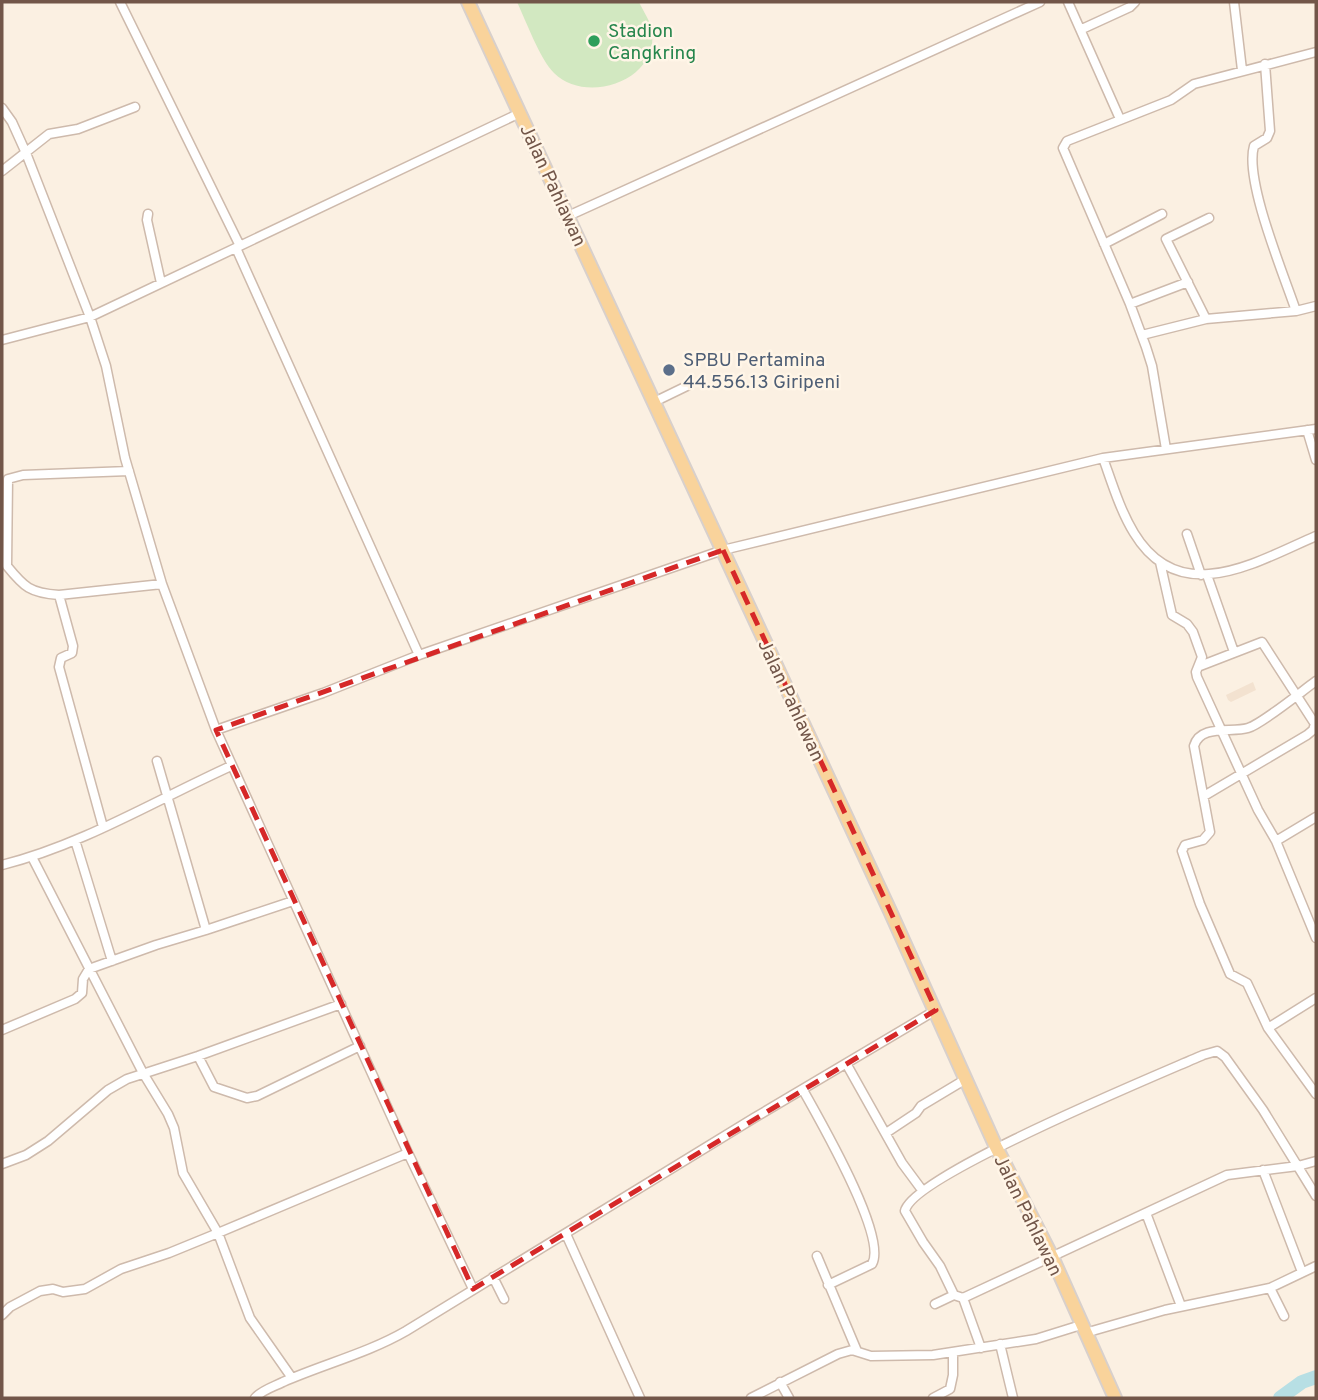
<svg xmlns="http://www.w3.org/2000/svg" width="1318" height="1400" viewBox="0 0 1318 1400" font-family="Overpass,sans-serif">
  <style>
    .residential { fill: #f3e2d0 }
    .green { fill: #d2e8c1 }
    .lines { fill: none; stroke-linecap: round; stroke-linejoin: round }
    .river { stroke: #b7dfe4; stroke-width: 14 }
    .minor-casing { stroke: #cebaac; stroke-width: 11 }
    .primary-casing { stroke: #d8d0cc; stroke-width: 16 }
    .minor { stroke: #fff; stroke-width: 8 }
    .primary { stroke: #f9d39b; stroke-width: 12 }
    .marked { fill: none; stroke: #d62828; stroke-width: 5; stroke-dasharray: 14 9; stroke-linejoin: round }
    .leisure-dot { fill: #2e9e5b; stroke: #fff5e7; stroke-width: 2.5 }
    .service-dot { fill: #5c6f8a; stroke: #fff5e7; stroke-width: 2.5 }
    .labels { text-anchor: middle; stroke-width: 5; stroke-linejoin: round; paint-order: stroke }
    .leisure-label { font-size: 19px; fill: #27864d; stroke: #fff5e7; text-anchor: start }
    .street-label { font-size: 19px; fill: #725649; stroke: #fff5e7 }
    .service-label { font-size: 19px; fill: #4e5e75; stroke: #fff5e7; text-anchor: start }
  </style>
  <rect width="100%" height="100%" fill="#fbf0e2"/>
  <!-- residential -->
  <path class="residential" d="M1253,682L1256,690L1231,702L1228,700L1226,695Z"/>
  <!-- green -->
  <path class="green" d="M517,2H639C643,11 651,22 652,31C659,81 586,105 554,73C540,59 526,21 517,2Z"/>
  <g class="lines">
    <!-- river -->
    <path class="river" d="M1280,1398L1302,1382L1316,1377"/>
    <defs>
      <path id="minor" d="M120,2L240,246
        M1068,2L1120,119
        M1234,2L1242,70
        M1082,29L1130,7L1135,2
        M1265,64L1270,131L1267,138L1254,146C1244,180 1284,275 1296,311
        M2,108L12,122L26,153L90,317L106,366L125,458L162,584L216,730L408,1153L473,1289
        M2,171L49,134L78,129L135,107
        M148,214L147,220L161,283
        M568,216L1040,2
        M1209,218L1166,239L1206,319L1296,311L1316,306
        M1104,244L1162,214
        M236,248L419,655
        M1130,304L1188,282
        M1142,335L1206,319
        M2,340L90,317L520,113
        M654,402L689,385
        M1307,430L1316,460
        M1166,449L1152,366L1146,347L1130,304L1063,148L1067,141L1171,100L1194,84L1316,52
        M1103,458C1112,483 1120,510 1134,533C1180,609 1256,562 1316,536
        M1187,534L1201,575
        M1160,562L1172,615L1187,624L1193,632L1202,657L1196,672L1197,677L1258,810L1276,841
        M1207,575L1234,652
        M59,595C30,593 24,587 7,566L8,479L23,475L129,471
        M1200,666L1262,642L1315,724L1313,730L1307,735L1204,796
        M216,730L323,693L419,655L723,550L1103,458L1316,429
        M1316,817L1276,841L1316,938
        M103,827L59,667L61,658L72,653L73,646L59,595L162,584
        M75,840L112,961
        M32,857L143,1073L168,1114L174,1128L183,1173L218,1233L408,1153
        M2,865C82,845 156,800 231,766
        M206,930L293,901
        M1268,1028L1247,983L1230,974L1200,904L1182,851L1185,845L1203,840L1210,832L1194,746C1200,724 1231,733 1248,728C1262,724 1302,691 1316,681
        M2,1030L75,999L82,993L83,979L89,969L156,945L206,930L157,761
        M198,1056L214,1087L247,1098L257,1096L360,1046
        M847,1065L902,1163L922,1190
        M803,1090C819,1119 888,1237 872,1264L828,1285
        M1316,1094L1268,1028L1316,998
        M886,1133L916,1113L921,1106L966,1079
        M1316,1161L1298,1166L1227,1175L963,1298L954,1295L940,1266L923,1242L905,1211C911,1176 1160,1074 1203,1055L1217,1051L1225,1057L1263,1110L1316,1196
        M2,1164L26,1155L48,1141L108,1090L127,1079L198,1056L341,1004
        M1263,1170L1302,1272
        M1146,1213L1181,1306
        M566,1234L640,1398
        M817,1256L857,1351
        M493,1277L504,1299
        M1270,1288L1284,1316
        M963,1298L981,1348
        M935,1304L954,1295
        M2,1315L10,1307L40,1291L53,1289L63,1292L85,1289L121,1269L169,1253L218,1233L250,1318L292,1378
        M1085,1333L1165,1310L1270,1288L1316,1266
        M1000,1344L1013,1398
        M780,1382L789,1398
        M255,1398C262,1390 273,1387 283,1382C324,1364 368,1353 406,1331L754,1118L936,1010
        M751,1398L838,1354L852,1350L871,1356L933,1355L1036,1339L1081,1325
        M933,1398L950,1389L953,1375V1352"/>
      <path id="primary" d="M468,2L890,911L996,1147L1052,1257L1115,1398"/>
    </defs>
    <!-- minor casing -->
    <use href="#minor" class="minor-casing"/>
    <!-- primary casing -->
    <use href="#primary" class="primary-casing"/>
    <!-- minor -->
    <use href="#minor" class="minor"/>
    <!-- primary -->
    <use href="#primary" class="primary"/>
  </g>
  <!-- marked area -->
  <path class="marked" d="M723,550L936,1010L473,1289L216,730Z"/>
  <!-- markers -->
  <circle class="leisure-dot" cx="594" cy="41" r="7"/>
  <circle class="service-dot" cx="669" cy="370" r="7"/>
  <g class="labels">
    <!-- leisure labels -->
    <g class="leisure-label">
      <text x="608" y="37">Stadion<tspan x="608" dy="22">Cangkring</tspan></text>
    </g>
    <!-- street labels -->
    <g class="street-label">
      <text transform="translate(554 185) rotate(65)" y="7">Jalan Pahlawan</text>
      <text transform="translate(792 700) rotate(65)" y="7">Jalan Pahlawan</text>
      <text transform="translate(1029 1215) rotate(64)" y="7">Jalan Pahlawan</text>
    </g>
    <!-- service labels -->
    <g class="service-label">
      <text x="683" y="366">SPBU Pertamina<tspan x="683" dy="22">44.556.13 Giripeni</tspan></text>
    </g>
  </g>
  <!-- border -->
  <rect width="1318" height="1400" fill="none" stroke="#725649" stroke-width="7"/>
</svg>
